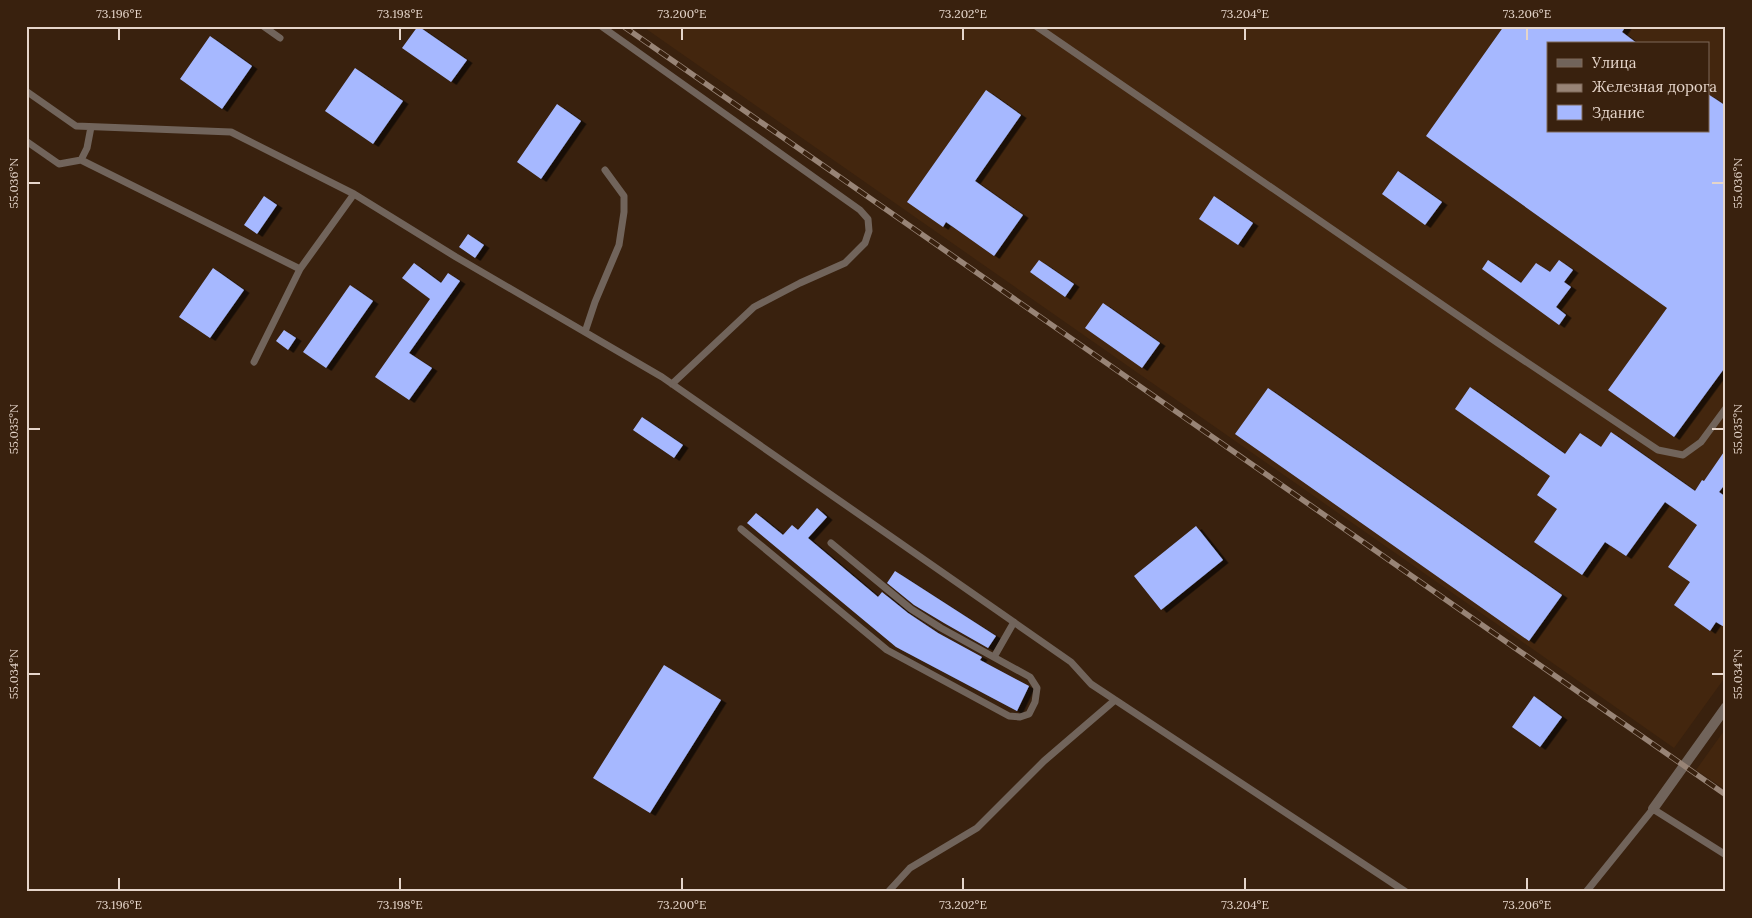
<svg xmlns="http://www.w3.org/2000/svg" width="1752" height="918" viewBox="0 0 1752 918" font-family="Lora,serif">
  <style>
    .built { fill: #43260e; fill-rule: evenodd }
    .building { fill: #a6b8ff; filter: url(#shadow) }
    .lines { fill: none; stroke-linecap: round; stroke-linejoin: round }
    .service { stroke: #71645b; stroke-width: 7 }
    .minor { stroke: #71645b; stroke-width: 10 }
    .rail-casing { stroke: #988476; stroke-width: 5.5 }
    .rail { stroke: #39210e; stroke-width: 4; stroke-dasharray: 11; stroke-linecap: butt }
    .ticks { fill: none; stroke: #e5d5ca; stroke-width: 2 }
    .neatline { fill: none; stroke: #e5d5ca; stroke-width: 2 }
    .ticks-label { font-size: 12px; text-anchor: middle; fill: #e5d5ca }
  </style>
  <defs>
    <filter id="shadow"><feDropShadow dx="5.5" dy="3" stdDeviation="0" flood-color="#0009"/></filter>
  </defs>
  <rect width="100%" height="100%" fill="#39210e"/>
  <!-- built -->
  <path class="built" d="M642,26H1726V676L1674,748ZM1548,44H1708V131H1548Z
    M1726,728V790L1696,770Z"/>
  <!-- building -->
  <path class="building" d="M418,26L467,60L451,82L402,48Z
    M1504,26H1626L1622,32L1638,44H1548V131H1708V94L1726,106V366L1674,437L1608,390L1667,308L1426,136Z
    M210,36L252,66L222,109L180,79Z
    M355,68L403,101L373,144L325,111Z
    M986,90L1021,115L975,181L1023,215L994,256L946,222L943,227L907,202Z
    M557,104L581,121L541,179L517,162Z
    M1398,171L1442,202L1425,225L1382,194Z
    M264,196L277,205L257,234L244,225Z
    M1214,196L1253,223L1238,245L1199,219Z
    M468,234L484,245L475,258L459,247Z
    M1039,260L1074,284L1065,297L1030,272Z
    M1488,260L1521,283L1536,263L1550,272L1559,260L1573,270L1564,282L1571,287L1556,307L1566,315L1559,325L1482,269Z
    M414,263L441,283L448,273L460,281L409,353L432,368L409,400L375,377L430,299L402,278Z
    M213,268L244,290L210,338L179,317Z
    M350,285L373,301L326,368L303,352Z
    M1103,303L1160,343L1142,368L1085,328Z
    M284,330L296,338L288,350L276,341Z
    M1470,387L1565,454L1580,433L1601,447L1611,432L1695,491L1702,480L1704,481L1726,449V483L1719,492L1726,497V628L1716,622L1710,631L1674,605L1690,582L1668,567L1697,525L1665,502L1626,556L1605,542L1582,575L1534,542L1557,509L1537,495L1550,476L1455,409Z
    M1268,388L1562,595L1529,641L1235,434Z
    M642,417L683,445L674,458L633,430Z
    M817,508L827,517L808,538L878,597L882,592L908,613L938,633L982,657L980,660L1029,686L1017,711L896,647L747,523L756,513L783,535L792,525L798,530Z
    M1196,526L1223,560L1161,610L1134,576Z
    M895,571L996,636L988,648L944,623L914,605L887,583Z
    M664,665L721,700L650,813L593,778Z
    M1534,696L1562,717L1540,747L1512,727Z"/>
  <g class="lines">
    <!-- service -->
    <path class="service" d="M263,26L280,38
      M601,26L860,210L868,219L869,231L865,243L845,263L800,283L754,307L672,384
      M1036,26L1498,343L1658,450L1683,455L1701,442L1726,408
      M26,91L76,126L231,132L354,194L456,257L662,377L1071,662L1091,684L1406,892
      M26,141L59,164L81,160L87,148L91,127
      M81,160L300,269
      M585,332L595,302L619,245L624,212V196L605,170
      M254,362L300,269L354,194
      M741,529L887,650L1009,716L1020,717L1029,714L1035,702L1037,688L1030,677L941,628L911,609L831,543
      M994,657L1014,622
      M888,892L910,868L977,828L1044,761L1115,700
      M1586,892L1653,809L1726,855"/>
    <!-- minor -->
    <path class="minor" d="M1653,809L1726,707"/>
    <defs>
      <path id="rail" d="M623,26L1726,795"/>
    </defs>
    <!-- rail casing -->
    <use href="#rail" class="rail-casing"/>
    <!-- rail -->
    <use href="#rail" class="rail"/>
  </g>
  <!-- ticks -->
  <path class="ticks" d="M119,28V40M400,28V40M682,28V40M963,28V40M1245,28V40M1527,28V40M28,183H40M1712,183H1724M28,429H40M1712,429H1724M28,674H40M1712,674H1724M119,878V890M400,878V890M682,878V890M963,878V890M1245,878V890M1527,878V890"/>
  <!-- border -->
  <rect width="1752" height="918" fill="none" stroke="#39210e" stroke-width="55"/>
  <!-- legend -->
  <rect x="1547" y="42" width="162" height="90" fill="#39210e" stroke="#7e6959"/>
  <rect x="1557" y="59" width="25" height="8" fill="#71645b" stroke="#7e6959"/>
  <text x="1592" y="68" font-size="15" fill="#e5d5ca">Улица</text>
  <rect x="1557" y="84" width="25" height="8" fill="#988476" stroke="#7e6959"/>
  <text x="1592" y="92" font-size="15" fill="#e5d5ca">Железная дорога</text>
  <rect x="1557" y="105" width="25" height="15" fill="#a6b8ff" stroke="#7e6959"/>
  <text x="1592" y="118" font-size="15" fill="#e5d5ca">Здание</text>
  <rect x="28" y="28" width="1696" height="862" class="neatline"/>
  <g class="ticks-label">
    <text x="119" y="18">73.196°E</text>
    <text x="400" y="18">73.198°E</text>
    <text x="682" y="18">73.200°E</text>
    <text x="963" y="18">73.202°E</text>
    <text x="1245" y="18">73.204°E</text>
    <text x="1527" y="18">73.206°E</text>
    <text transform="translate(14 183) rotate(-90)" y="4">55.036°N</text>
    <text transform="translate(1738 183) rotate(-90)" y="4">55.036°N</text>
    <text transform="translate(14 429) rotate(-90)" y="4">55.035°N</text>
    <text transform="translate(1738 429) rotate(-90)" y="4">55.035°N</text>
    <text transform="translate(14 674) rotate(-90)" y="4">55.034°N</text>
    <text transform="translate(1738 674) rotate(-90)" y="4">55.034°N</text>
    <text x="119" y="909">73.196°E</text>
    <text x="400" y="909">73.198°E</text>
    <text x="682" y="909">73.200°E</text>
    <text x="963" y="909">73.202°E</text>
    <text x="1245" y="909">73.204°E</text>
    <text x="1527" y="909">73.206°E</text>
  </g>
</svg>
